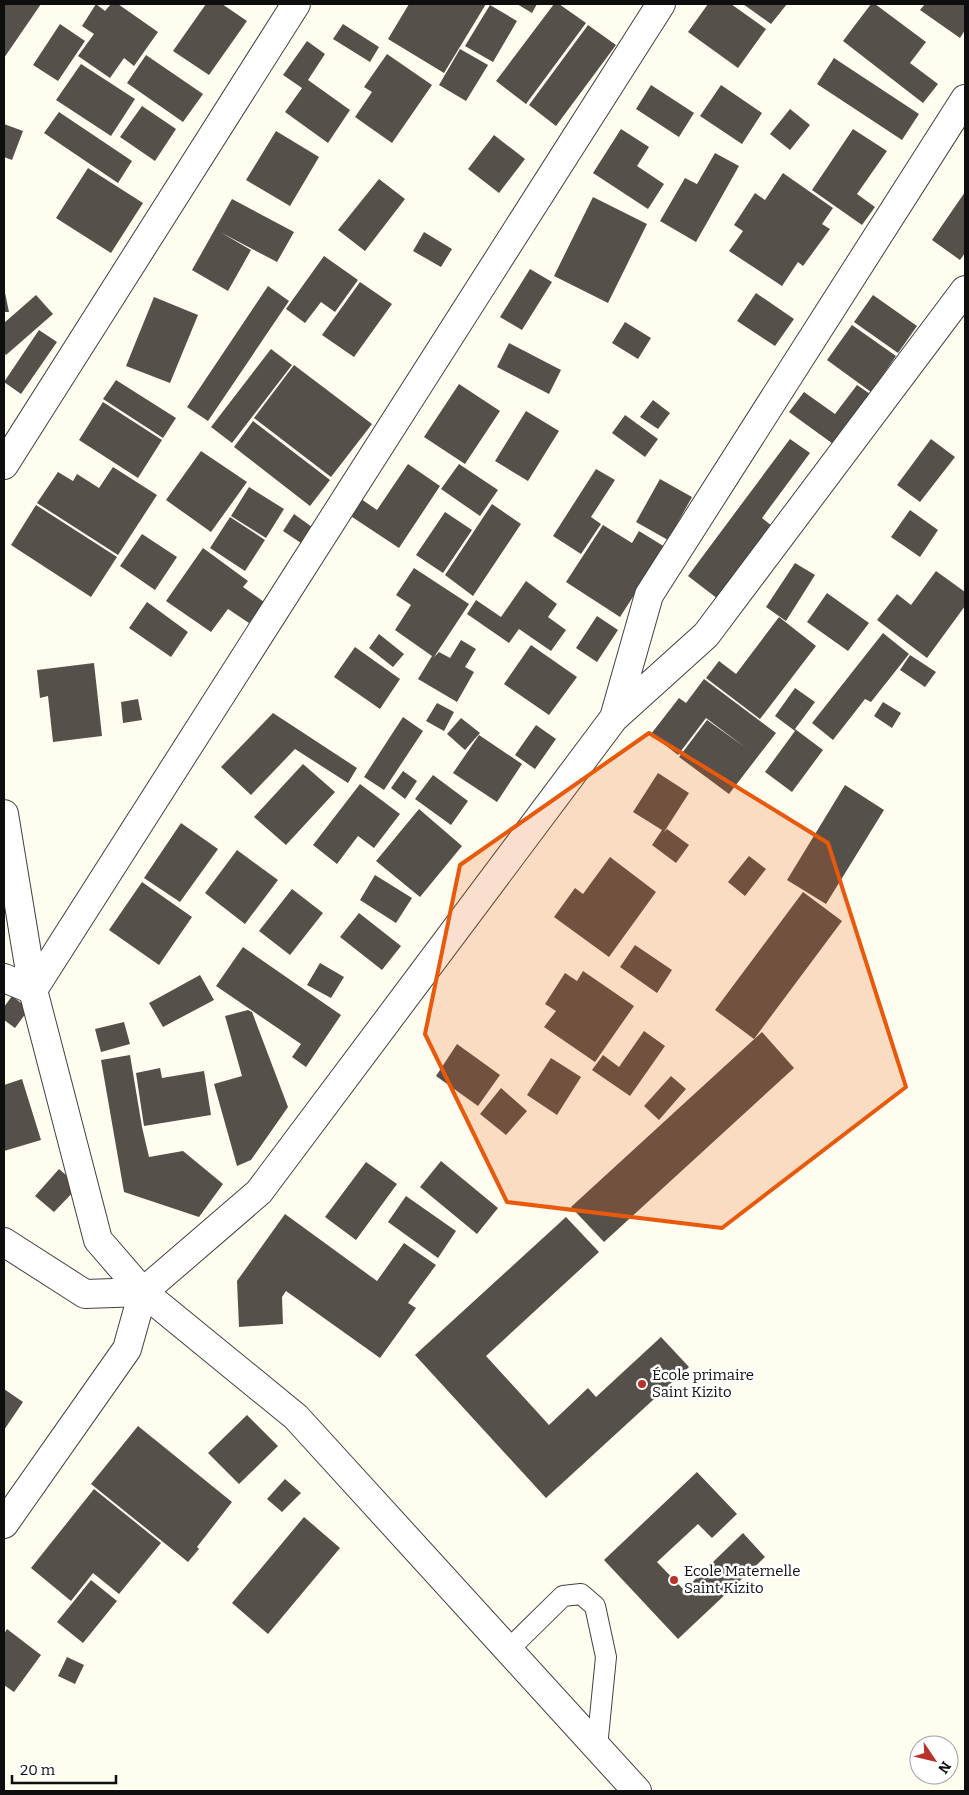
<svg xmlns="http://www.w3.org/2000/svg" width="969" height="1795" viewBox="0 0 969 1795" font-family="Bitter,serif">
  <style>
    .building { fill: #56504b }
    .lines { fill: none; stroke-linecap: round; stroke-linejoin: round }
    .service-casing { stroke: #414141; stroke-width: 22 }
    .minor-casing { stroke: #414141; stroke-width: 30 }
    .tertiary-casing { stroke: #414141; stroke-width: 30 }
    .service { stroke: #fff; stroke-width: 20 }
    .minor { stroke: #fff; stroke-width: 28 }
    .tertiary { stroke: #fff; stroke-width: 28 }
    .marked { fill: #e8590c; fill-opacity: 0.2; stroke: #e8590c; stroke-width: 4; stroke-linejoin: round }
    .poi-dot { fill: #b8332c; stroke: #fff; stroke-width: 2 }
    .labels { text-anchor: middle; stroke-width: 5; stroke-linejoin: round; paint-order: stroke }
    .poi-label { font-size: 15px; fill: #0e0e0e; stroke: #fff; text-anchor: start }
  </style>
  <rect width="100%" height="100%" fill="#fefdf0"/>
  <!-- building -->
  <path class="building" d="M4,4H41L4,58Z
    M96,4L105,11L111,4H118L158,32L134,66L124,58L110,78L78,56L94,34L82,26Z
    M206,4H222L247,21L209,75L173,51Z
    M409,4H486L444,73L388,39Z
    M517,4H537L532,13Z
    M554,4H559L586,23L526,104L496,81Z
    M708,4H731L766,29L738,68L688,32Z
    M743,4H787L771,24Z
    M871,4H875L926,42L910,63L938,84L923,103L843,41Z
    M925,4H965V30L960,38L920,10Z
    M490,5L517,21L493,62L465,46Z
    M60,24L85,41L58,81L33,65Z
    M343,24L379,47L370,62L333,39Z
    M588,25L616,45L556,126L529,105Z
    M307,41L325,54L308,80L350,110L328,143L285,112L302,88L283,75Z
    M460,49L488,65L466,101L439,85Z
    M387,54L432,85L392,143L355,117L372,92L364,87Z
    M146,55L203,94L183,122L127,83Z
    M834,58L919,114L902,140L817,84Z
    M81,64L135,99L111,136L56,100Z
    M651,85L694,113L679,137L636,109Z
    M721,85L762,113L742,144L700,116Z
    M142,106L176,129L155,161L120,137Z
    M790,109L810,125L790,150L770,134Z
    M59,112L132,161L118,183L44,133Z
    M4,124L23,131L12,160L4,157Z
    M621,129L649,147L637,166L664,184L648,209L593,173Z
    M853,129L887,151L857,194L875,207L862,225L812,190Z
    M276,131L319,157L290,206L246,180Z
    M494,135L525,159L499,193L468,169Z
    M715,153L739,166L696,242L660,221L685,178L697,184Z
    M88,168L143,203L111,253L56,218Z
    M783,173L833,208L822,224L830,229L803,266L798,262L782,286L729,251L743,231L734,225L755,193L765,200Z
    M379,179L405,199L365,251L338,230Z
    M965,192V253L960,260L932,240Z
    M593,197L647,224L608,303L554,276Z
    M232,199L294,232L277,262L220,232L251,250L228,291L192,270Z
    M424,232L452,249L441,267L413,251Z
    M324,256L358,280L335,312L321,302L305,323L286,309Z
    M530,269L552,282L522,330L500,317Z
    M360,282L392,304L354,357L322,335Z
    M268,286L289,301L208,421L187,407Z
    M4,288L9,312H4Z
    M756,293L794,319L775,346L737,321Z
    M36,295L53,314L6,355L4,352V323Z
    M873,295L917,326L898,353L854,322Z
    M154,297L198,315L170,383L126,366Z
    M625,322L651,338L638,359L612,343Z
    M852,325L896,356L871,392L827,360Z
    M39,330L57,342L21,394L4,382Z
    M509,343L561,370L549,394L497,367Z
    M271,349L292,365L232,443L211,427Z
    M294,365L372,424L331,477L254,418Z
    M116,380L176,418L163,438L103,399Z
    M459,384L500,411L465,464L424,437Z
    M857,385L876,398L840,449L789,412L804,392L835,414Z
    M653,400L670,413L658,429L640,417Z
    M103,402L162,440L138,478L79,440Z
    M526,411L559,431L528,481L495,461Z
    M625,415L658,439L645,457L612,433Z
    M253,421L330,480L310,506L234,447Z
    M790,439L810,453L762,518L772,526L718,599L688,576Z
    M931,439L955,457L920,502L897,485Z
    M201,451L247,482L211,532L166,500Z
    M408,464L440,486L399,548L340,509L351,492L377,510Z
    M459,464L498,490L480,516L441,489Z
    M113,467L157,495L118,555L37,503L58,472L73,481L77,474L99,488Z
    M596,469L615,480L591,517L601,524L581,554L553,536Z
    M660,479L692,497L668,540L636,522Z
    M249,487L284,509L266,538L231,516Z
    M492,504L521,524L473,596L445,575Z
    M36,505L117,557L91,597L11,545Z
    M910,510L938,530L920,557L891,537Z
    M445,512L472,530L443,573L416,555Z
    M294,514L312,527L301,543L283,531Z
    M230,517L265,540L245,571L210,548Z
    M603,525L632,543L639,531L665,547L620,617L566,582Z
    M142,534L177,557L155,590L120,566Z
    M203,548L248,581L243,587L264,602L249,623L228,609L211,632L166,601Z
    M795,563L815,575L786,621L766,607Z
    M414,568L469,604L434,657L439,652L450,658L461,640L476,649L465,667L474,672L457,702L418,679L432,656L395,630L411,605L396,595Z
    M936,571L965,592V606L927,658L877,620L897,594L911,605Z
    M526,581L557,604L548,617L566,630L551,651L519,629L509,643L467,614L476,600L501,617Z
    M827,593L869,623L848,651L807,622Z
    M147,602L188,632L171,657L129,628Z
    M597,616L618,630L597,662L576,648Z
    M779,617L816,646L760,719L706,678L719,661L736,674Z
    M883,633L909,654L871,702L865,699L833,740L812,723Z
    M379,634L404,654L393,667L369,648Z
    M531,645L577,677L549,715L504,684Z
    M355,647L400,679L380,709L334,677Z
    M910,655L936,672L925,687L900,670Z
    M94,663L102,736L53,742L48,696L40,698L37,670Z
    M704,679L776,733L729,794L679,757L707,720L746,748L706,718L678,755L651,734L679,698L686,703Z
    M795,688L815,702L795,729L823,750L792,792L765,772L795,731L775,716Z
    M138,699L142,720L123,723L121,702Z
    M883,702L901,713L892,728L874,716Z
    M437,703L454,712L444,731L426,721Z
    M273,713L357,768L348,783L295,749L251,795L221,767Z
    M403,717L423,731L384,790L364,777Z
    M461,718L480,733L465,750L447,734Z
    M536,725L556,739L535,769L515,755Z
    M479,735L522,764L497,802L453,773Z
    M303,764L335,792L286,845L254,817Z
    M403,771L417,781L405,799L391,788Z
    M658,773L689,793L664,832L667,829L689,845L676,863L652,845L662,830L633,812Z
    M433,775L468,801L451,825L415,799Z
    M360,784L400,814L374,848L358,836L337,864L313,845Z
    M845,785L884,810L826,904L787,880Z
    M419,809L462,846L420,897L376,861Z
    M181,823L218,849L180,902L144,878Z
    M237,850L278,880L245,924L205,893Z
    M749,856L766,869L745,896L728,882Z
    M610,857L656,892L609,957L554,917L575,888L583,894Z
    M375,875L412,898L396,923L360,900Z
    M142,882L192,917L159,965L109,930Z
    M292,889L323,913L290,955L259,931Z
    M803,892L842,921L754,1039L715,1010Z
    M359,913L401,946L382,970L340,937Z
    M635,945L672,970L657,993L620,967Z
    M243,947L341,1015L306,1067L292,1057L301,1044L216,986Z
    M320,963L344,977L331,998L307,985Z
    M583,971L634,1006L595,1062L544,1027L556,1011L545,1004L565,973L577,981Z
    M200,975L214,1000L163,1027L149,1003Z
    M12,996L29,1009L15,1028L4,1020V1007Z
    M248,1010L252,1012L288,1107L251,1160L237,1166L214,1084L242,1076L225,1016Z
    M124,1022L130,1044L101,1052L95,1029Z
    M644,1031L665,1046L630,1096L592,1070L603,1055L619,1067Z
    M762,1032L794,1068L604,1242L571,1207Z
    M457,1044L500,1075L478,1106L436,1076Z
    M130,1055L142,1127L149,1157L183,1151L223,1184L199,1217L124,1192L101,1060Z
    M551,1058L581,1077L557,1115L527,1095Z
    M160,1068L162,1078L204,1071L211,1115L144,1126L136,1073Z
    M671,1076L686,1089L659,1120L644,1106Z
    M22,1079L41,1140L4,1151V1085Z
    M501,1088L527,1111L506,1135L480,1114Z
    M441,1161L498,1208L477,1234L420,1187Z
    M366,1162L397,1184L356,1240L325,1217Z
    M59,1169L79,1186L54,1212L35,1196Z
    M406,1196L456,1231L438,1258L388,1222Z
    M285,1214L377,1281L404,1243L436,1265L408,1303L416,1308L380,1358L286,1291L282,1297L283,1324L239,1327L237,1281Z
    M566,1217L599,1252L486,1356L549,1425L588,1388L596,1397L661,1337L689,1367L546,1498L415,1355Z
    M4,1389L23,1402L4,1430Z
    M247,1415L278,1446L239,1484L208,1453Z
    M138,1426L232,1502L197,1547L199,1549L188,1562L91,1484Z
    M697,1472L737,1514L712,1538L698,1524L657,1562L684,1590L743,1533L765,1557L678,1639L604,1560Z
    M285,1479L301,1493L282,1512L267,1499Z
    M94,1489L161,1543L119,1594L93,1573L71,1601L31,1568Z
    M304,1517L340,1548L268,1634L232,1603Z
    M91,1580L117,1601L83,1643L57,1622Z
    M7,1629L41,1655L14,1692L4,1685V1634Z
    M67,1657L84,1665L75,1684L58,1676Z"/>
  <g class="lines">
    <defs>
      <path id="service" d="M508,1650L563,1596L581,1594L595,1606L606,1657L597,1747"/>
      <path id="minor" d="M4,465L296,4
        M614,718L649,595L965,99
        M4,978L33,990L661,4
        M4,1242L85,1294L143,1292
        M4,1524L127,1349L143,1292L259,1192L614,718L706,635L965,290"/>
      <path id="tertiary" d="M4,814L33,990L98,1240L143,1292L296,1417L637,1791"/>
    </defs>
    <!-- service casing -->
    <use href="#service" class="service-casing"/>
    <!-- minor casing -->
    <use href="#minor" class="minor-casing"/>
    <!-- tertiary casing -->
    <use href="#tertiary" class="tertiary-casing"/>
    <!-- service -->
    <use href="#service" class="service"/>
    <!-- minor -->
    <use href="#minor" class="minor"/>
    <!-- tertiary -->
    <use href="#tertiary" class="tertiary"/>
  </g>
  <!-- marked area -->
  <path class="marked" d="M649,733L828,843L906,1087L722,1228L507,1202L425,1034L460,865Z"/>
  <!-- markers -->
  <g class="poi-dot">
    <circle cx="642" cy="1384" r="5"/>
    <circle cx="674" cy="1580" r="5"/>
  </g>
  <g class="labels">
    <!-- poi labels -->
    <g class="poi-label">
      <text x="652" y="1380">École primaire<tspan x="652" dy="17">Saint Kizito</tspan></text>
      <text x="684" y="1576">Ecole Maternelle<tspan x="684" dy="17">Saint Kizito</tspan></text>
    </g>
  </g>
  <!-- border -->
  <rect width="969" height="1795" fill="none" stroke="#0e0e0e" stroke-width="10"/>
  <!-- north arrow -->
  <g transform="translate(934 1760) rotate(125)"><circle r="24" fill="#ffffff" stroke="#9f9f9f"/>
  <path d="M0-4L9 19L0 12L-9 19Z" fill="#b8332c"/>
  <text y="-8" font-size="14" font-weight="bold" text-anchor="middle" fill="#0e0e0e">N</text>
  </g>
  <!-- scale -->
  <path d="M12 1775v8h104v-8" fill="none" stroke="#0e0e0e" stroke-width="2.5"/>
  <text x="20" y="1775" font-size="15" fill="#0e0e0e" stroke="#ffffff" stroke-width="4" paint-order="stroke">20 m</text>
</svg>
